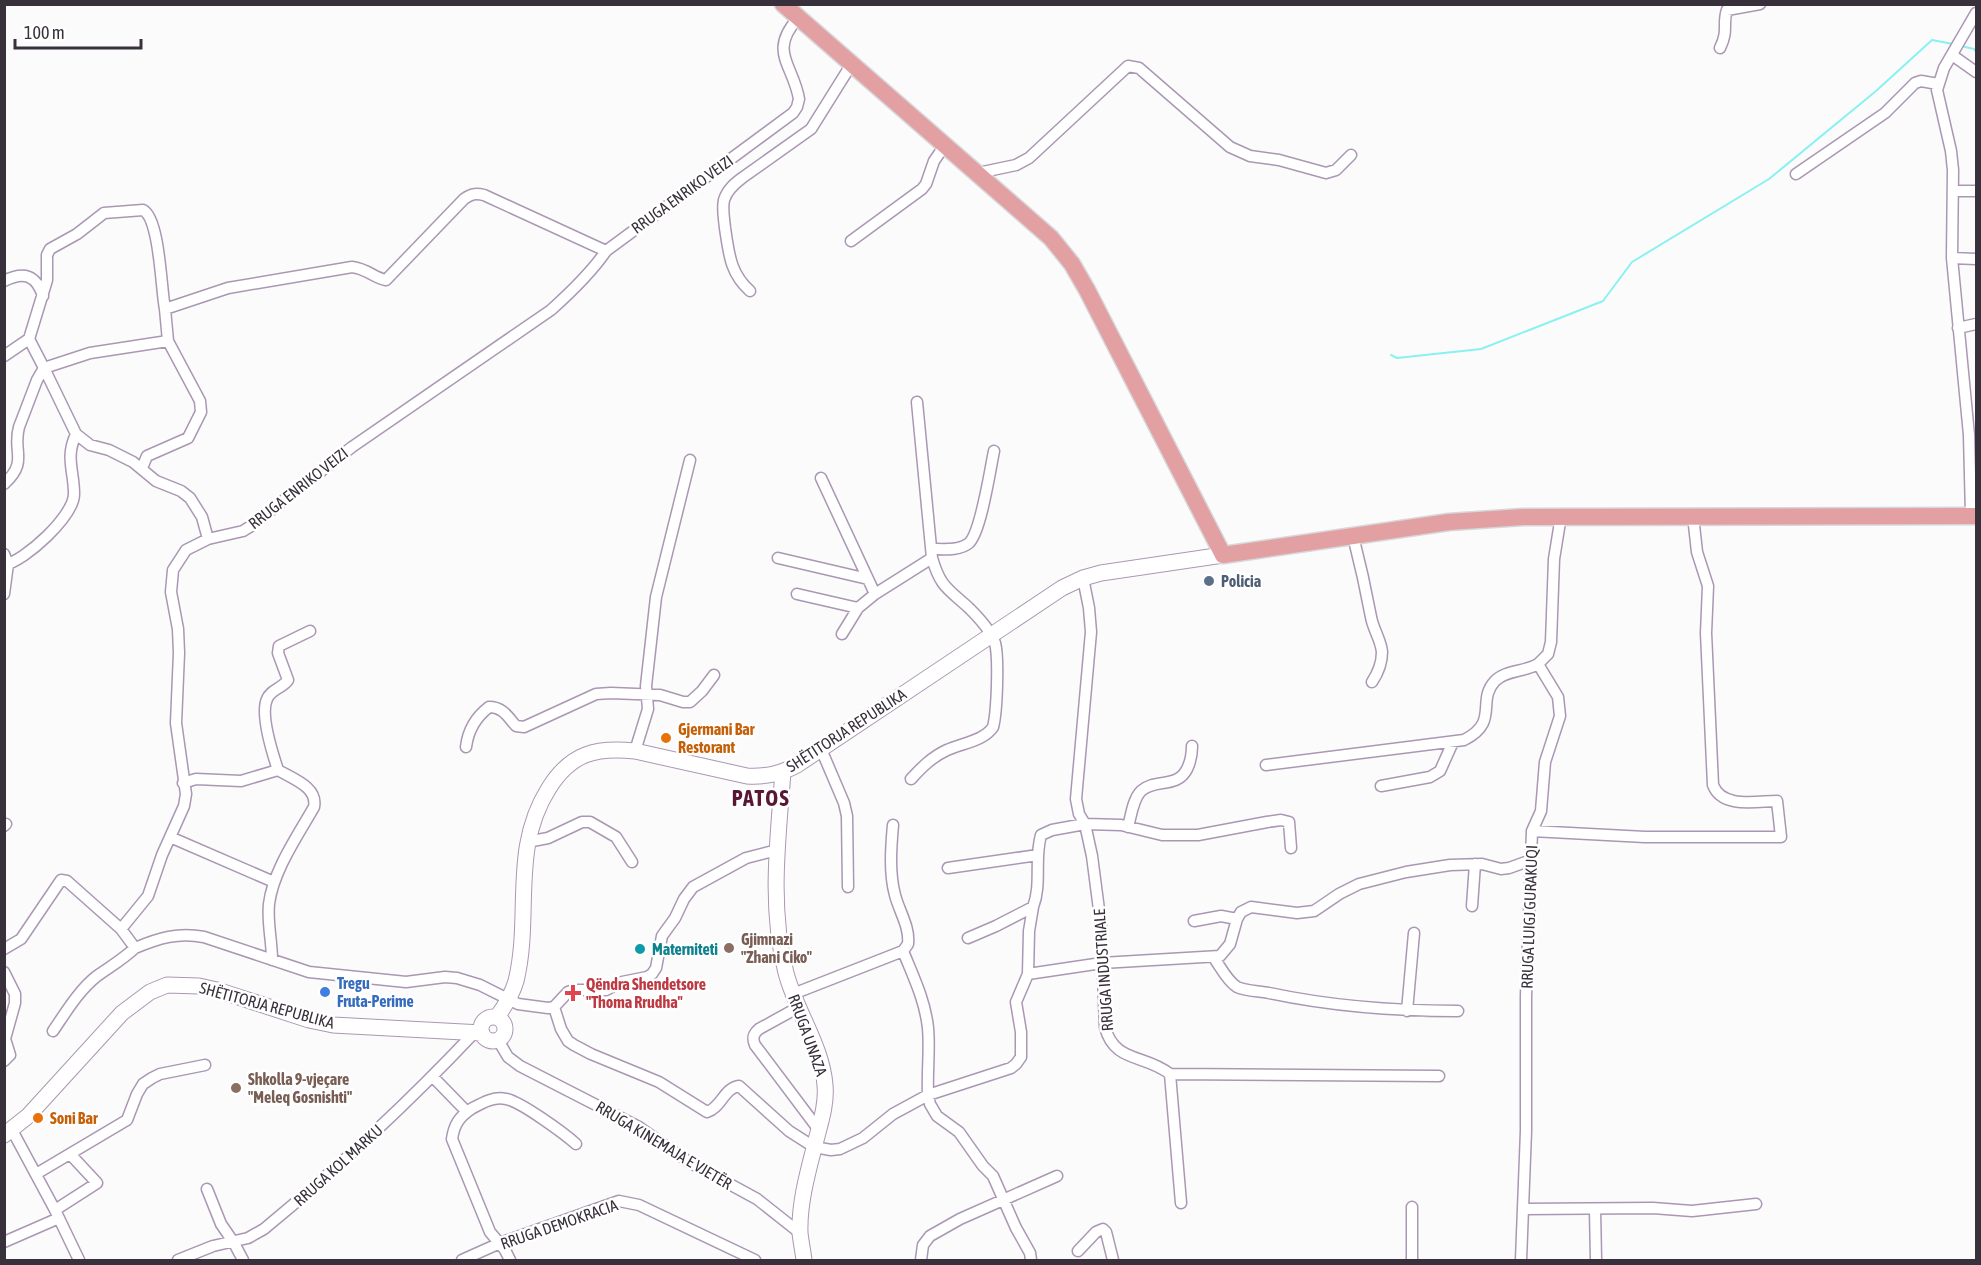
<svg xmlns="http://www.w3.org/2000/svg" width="1981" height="1265" viewBox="0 0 1981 1265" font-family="'Asap Condensed',sans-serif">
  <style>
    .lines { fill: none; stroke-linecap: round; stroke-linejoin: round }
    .stream { stroke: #8af1f1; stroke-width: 2 }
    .street-casing { stroke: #ab97b3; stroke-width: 13 }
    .secondary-casing { stroke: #ab97b3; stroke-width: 17 }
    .primary-casing { stroke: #d7d6d8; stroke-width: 19 }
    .street { stroke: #fff; stroke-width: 10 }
    .secondary { stroke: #fff; stroke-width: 15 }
    .primary { stroke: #e2a0a3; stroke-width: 16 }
    .service-dot { fill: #5c6f8a; stroke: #fff; stroke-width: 2 }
    .food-dot { fill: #e8710a; stroke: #fff; stroke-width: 2 }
    .education-dot { fill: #8d6e63; stroke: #fff; stroke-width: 2 }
    .culture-dot { fill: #0f9aa8; stroke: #fff; stroke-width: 2 }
    .shop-dot { fill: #3f7fe0; stroke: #fff; stroke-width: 2 }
    .health-dot { fill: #e0444e; stroke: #fff; stroke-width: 2 }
    .labels { text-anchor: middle; stroke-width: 5; stroke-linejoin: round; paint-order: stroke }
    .street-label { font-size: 16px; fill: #38303b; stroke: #fff }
    .service-label { font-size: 16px; font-weight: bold; fill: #4e5e75; stroke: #fff; text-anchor: start }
    .food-label { font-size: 16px; font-weight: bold; fill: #c56008; stroke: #fff; text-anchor: start }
    .education-label { font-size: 16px; font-weight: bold; fill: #785e54; stroke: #fff; text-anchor: start }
    .culture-label { font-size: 16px; font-weight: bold; fill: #0d838f; stroke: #fff; text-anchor: start }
    .shop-label { font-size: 16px; font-weight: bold; fill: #366cbe; stroke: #fff; text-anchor: start }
    .health-label { font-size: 16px; font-weight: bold; fill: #be3a42; stroke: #fff; text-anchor: start }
    .district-label { font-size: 22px; font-weight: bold; letter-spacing: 1.5px; fill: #581733; stroke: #fff }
  </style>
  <rect width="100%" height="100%" fill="#fbfbfb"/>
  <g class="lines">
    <!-- stream -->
    <path class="stream" d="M1961,46L1974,49L1976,52
      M1391,355L1397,358L1481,349L1603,301L1632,262L1769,179L1876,91L1932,40L1953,44"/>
    <defs>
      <path id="street" d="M1720,48C1729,30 1722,24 1727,10L1760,4
        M1952,55L1976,72
        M978,173L1016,165L1029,158L1128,66L1139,68L1230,147L1250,156L1279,160L1326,173L1336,170L1351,155
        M1796,174L1885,113L1915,83L1921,81L1938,84
        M1954,191H1976
        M851,241L922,189L926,184L934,161L945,145
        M1952,258L1976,259
        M4,281C24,271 36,275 43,296
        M750,291C730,273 729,254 725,228C724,218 722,209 724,200C727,190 734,184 742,178L811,129L851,65
        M1958,328L1976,324
        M29,339L47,280V255L50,249L77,234L104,213L143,210C160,219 161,290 165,309
        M168,341L90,353L44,368L76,434L90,445L109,450L133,462L156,481L181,491L190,498L202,517L208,539
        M4,356L29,339
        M142,468L147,456L188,438L201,412L200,401L168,341L165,309L228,288L352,267C368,269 374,278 386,280L464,199C471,194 475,193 484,195L606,251
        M821,478L875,594
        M4,484C29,461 12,452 19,427L37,380L44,368L29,339
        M1971,515L1969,435L1952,258L1953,170L1951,151L1937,90L1944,68L1976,13
        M1353,536C1360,563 1366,590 1371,617C1373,629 1381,640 1382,652C1382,664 1378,673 1372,682
        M932,549C942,549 960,551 969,543C981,532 990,470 994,451
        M4,554L8,564L4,594
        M778,558L868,579
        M4,565C25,561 74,516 74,494C74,470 65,458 76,434
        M1083,578L1089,608L1091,632L1076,799L1079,814L1085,824L1121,825L1162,835H1198L1267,822L1281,820L1289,822L1291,848
        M797,594L858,608
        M842,634L858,608L875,594L932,558
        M466,747C468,730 476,717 489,707C503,707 508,717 516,726L524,727L596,694L611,693L660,695L683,702H690L702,691L714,675
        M821,749L844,803L847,816L848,887
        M635,751L648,709L646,686L656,597L690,460
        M1266,765L1464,740C1500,722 1476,701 1495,681C1505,670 1525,672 1538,664
        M911,779C922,767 932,757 947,750C962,743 984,741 993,727C997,712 999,658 995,643C991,631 979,618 970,609C949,589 941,589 932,558L917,402
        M183,783L196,779L241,781L278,770
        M1381,786L1430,777L1440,771L1453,742
        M4,826L6,824
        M1128,827C1131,816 1133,799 1141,791C1155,778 1177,789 1187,769C1191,761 1192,755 1192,746
        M1532,831L1645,837H1781L1777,801C1757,801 1722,809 1713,785L1706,633L1708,586L1697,552L1693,516
        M170,837L274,882
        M527,842L548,838L582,822H590L616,837L632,862
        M777,850L746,858L693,887L684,899L675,918L662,936L656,968L652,974L647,977L622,982L606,990H574L568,992L554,1007L548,1008L518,1004L480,985L457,978L445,977L406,982L309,972L204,937C178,932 159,938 135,948L121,929L148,896L162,855L184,806L186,794L176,723L179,653L178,629L171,592L173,570L186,550L208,539L243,531L251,526L352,447L551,310C571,292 591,273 606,251L793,113L797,107L799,99C793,64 768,52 798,18
        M948,868L1038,855
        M1472,906L1475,864
        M1194,921L1221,916L1237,919
        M968,938L996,926L1033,907C1042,884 1034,859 1041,835L1052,830L1085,824L1092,856L1101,925L1105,1027C1114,1063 1145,1054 1170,1074L1439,1076
        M4,949L21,939L61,880L67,881L121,929
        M903,951C913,976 925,1000 928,1028C930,1049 927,1072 928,1095L930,1104L937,1116L959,1132L983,1166L993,1176L1016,1228L1030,1253L1031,1260
        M1214,958C1220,966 1227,981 1237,987C1245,991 1259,991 1269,993C1330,1006 1395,1011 1458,1011
        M272,960C272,941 267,922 269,904C273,871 298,835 314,807C318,787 293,779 278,770C273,755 260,714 267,699C271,689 283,688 288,680L278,653L279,646L310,631
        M4,972L15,994V1003L5,1039L10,1055L4,1061
        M1028,974L1102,963L1220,956L1230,944L1237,919L1241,912L1251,907L1297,913L1314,911L1339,894L1359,884L1406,872L1450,865L1482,864L1501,869L1509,868L1531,860
        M793,994L903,951L908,944C910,927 899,911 895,895C889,873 891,847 893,825
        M554,1007L561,1029L568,1041L574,1045L591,1054L659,1082L707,1112C721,1108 724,1088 739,1086L789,1131L814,1147L831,1150L840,1149L863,1138L893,1114L928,1095L1011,1068L1016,1064L1021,1057V1032L1016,1002L1028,974L1029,931L1033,907
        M799,1007L759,1029C753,1034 752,1038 755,1045L819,1130
        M1407,1011L1414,933
        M53,1031C66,1012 79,990 97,976C111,966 122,960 135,948
        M498,1040L508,1057L520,1066L639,1127L689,1162L757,1199L800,1233
        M1170,1074L1181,1203
        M433,1077L467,1112
        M12,1130L55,1210L79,1260
        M36,1174L127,1120L137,1094L143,1084L152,1078L160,1074L205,1065
        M207,1189L221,1224L234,1243L243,1260
        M1412,1207V1260
        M1523,1209L1653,1208L1692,1211L1756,1204
        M1595,1209L1596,1260
        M55,1210L97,1183L70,1154
        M4,1242L59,1218
        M1078,1251L1096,1232L1103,1229L1106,1232L1113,1260
        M178,1260L213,1246L248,1238L264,1229C338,1168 408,1103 474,1033
        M462,1260L500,1243L619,1201L639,1205L755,1260
        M510,1260L505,1250L490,1232L452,1139C454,1125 459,1117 471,1109C482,1103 494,1096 506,1099C520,1101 565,1134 576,1144
        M921,1260L923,1245L930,1236L960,1219L1057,1176
        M1521,1260L1526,1131V996L1532,831L1541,811L1545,762L1560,716L1558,697L1538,664L1548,654L1551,642L1554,559L1561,516"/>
      <path id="secondary" d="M783,772C778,839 769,907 786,973C796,1011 822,1046 825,1085C827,1106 819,1127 814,1148C807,1175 799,1205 800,1233C801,1242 803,1252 804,1260
        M481 1029a12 12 0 1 1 24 0a12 12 0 1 1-24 0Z
        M497,1017C505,1006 512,995 516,981C532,915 510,849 549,788C571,753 596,747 635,751L747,776C766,777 780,774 797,765L1062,588L1083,578L1101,573L1223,555
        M4,1135L28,1116L122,1013L150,992L167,985L199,986L217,990L309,1020L333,1025L482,1033"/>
      <path id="primary" d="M783,4L1051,238L1072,264L1087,290L1223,555L1449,522L1523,517L1976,516"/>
    </defs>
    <!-- street casing -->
    <use href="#street" class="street-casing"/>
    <!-- secondary casing -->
    <use href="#secondary" class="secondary-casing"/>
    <!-- primary casing -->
    <use href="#primary" class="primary-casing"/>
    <!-- street -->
    <use href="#street" class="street"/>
    <!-- secondary -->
    <use href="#secondary" class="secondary"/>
    <!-- primary -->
    <use href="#primary" class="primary"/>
  </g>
  <!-- markers -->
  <circle class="service-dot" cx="1209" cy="581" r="6"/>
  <g class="food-dot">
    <circle cx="666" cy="738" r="6"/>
    <circle cx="38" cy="1118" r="6"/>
  </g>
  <g class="education-dot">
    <circle cx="729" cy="948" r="6"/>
    <circle cx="236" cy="1088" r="6"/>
  </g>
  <circle class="culture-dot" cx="640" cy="949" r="6"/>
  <circle class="shop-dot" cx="325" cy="992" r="6"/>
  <path class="health-dot" d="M570 984h6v6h6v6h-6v6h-6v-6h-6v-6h6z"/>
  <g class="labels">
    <!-- street labels -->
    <g class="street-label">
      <text transform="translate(682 194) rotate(-36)" y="6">RRUGA ENRIKO VEIZI</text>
      <text transform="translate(298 488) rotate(-38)" y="6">RRUGA ENRIKO VEIZI</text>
      <text transform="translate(846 730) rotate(-33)" y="6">SHËTITORJA REPUBLIKA</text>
      <text transform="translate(1529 917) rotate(-88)" y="6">RRUGA LUIGJ GURAKUQI</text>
      <text transform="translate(1103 970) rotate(-94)" y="6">RRUGA INDUSTRIALE</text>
      <text transform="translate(267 1005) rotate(15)" y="6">SHËTITORJA REPUBLIKA</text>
      <text transform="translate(808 1035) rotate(70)" y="6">RRUGA UNAZA</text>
      <text transform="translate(664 1145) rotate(31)" y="6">RRUGA KINEMAJA E VJETËR</text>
      <text transform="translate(338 1165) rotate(-42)" y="6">RRUGA KOL MARKU</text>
      <text transform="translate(559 1224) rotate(-19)" y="6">RRUGA DEMOKRACIA</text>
    </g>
    <!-- service labels -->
    <g class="service-label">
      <text x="1221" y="587">Policia</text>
    </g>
    <!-- food labels -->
    <g class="food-label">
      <text x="678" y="735">Gjermani Bar<tspan x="678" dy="18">Restorant</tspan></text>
      <text x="50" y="1124">Soni Bar</text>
    </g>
    <!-- education labels -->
    <g class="education-label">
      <text x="741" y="945">Gjimnazi<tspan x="741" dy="18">"Zhani Ciko"</tspan></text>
      <text x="248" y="1085">Shkolla 9-vjeçare<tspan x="248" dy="18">"Meleq Gosnishti"</tspan></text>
    </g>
    <!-- culture labels -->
    <g class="culture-label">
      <text x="652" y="955">Materniteti</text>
    </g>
    <!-- shop labels -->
    <g class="shop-label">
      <text x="337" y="989">Tregu<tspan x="337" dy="18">Fruta-Perime</tspan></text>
    </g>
    <!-- health labels -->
    <g class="health-label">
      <text x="586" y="990">Qëndra Shendetsore<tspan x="586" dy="18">"Thoma Rrudha"</tspan></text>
    </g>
    <!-- district labels -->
    <g class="district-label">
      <text x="761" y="806">PATOS</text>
    </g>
  </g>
  <!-- border -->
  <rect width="1981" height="1265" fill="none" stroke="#38303b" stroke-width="12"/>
  <!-- scale -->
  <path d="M15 39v9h126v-9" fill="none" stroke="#38303b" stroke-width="3"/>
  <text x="24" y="39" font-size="18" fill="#38303b" stroke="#ffffff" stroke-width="4.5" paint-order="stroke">100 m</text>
</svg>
